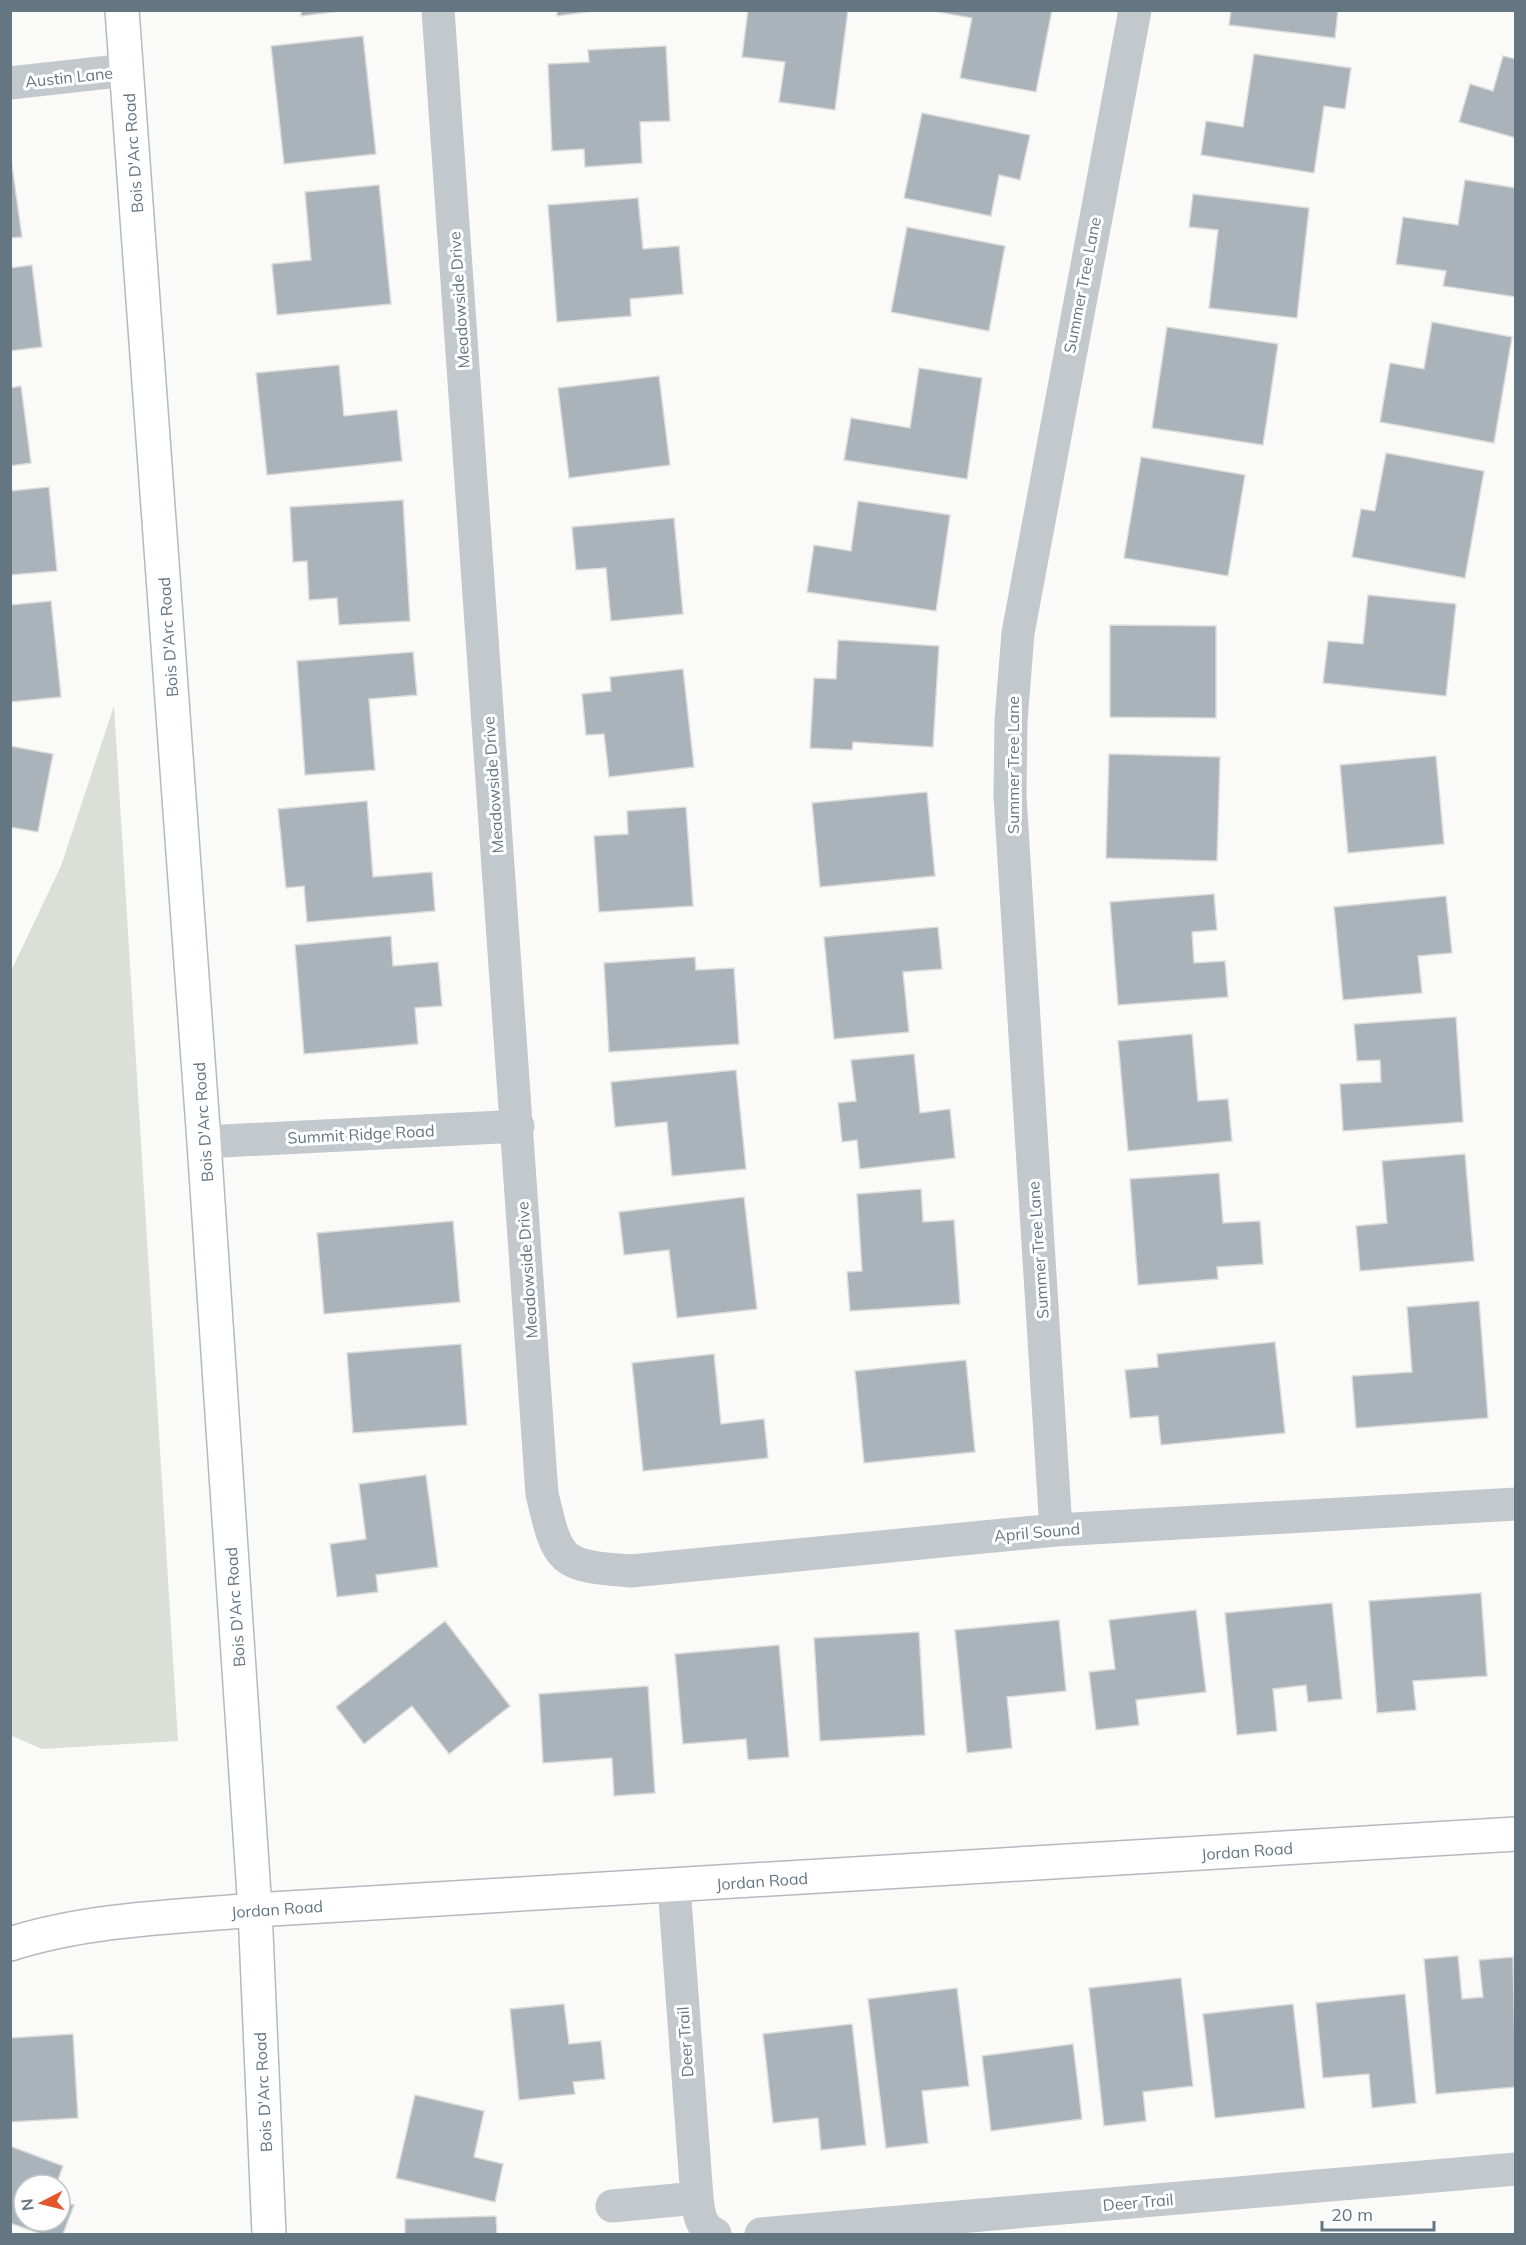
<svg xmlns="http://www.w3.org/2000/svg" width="1526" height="2245" viewBox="0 0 1526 2245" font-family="Mulish,sans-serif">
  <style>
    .green { fill: #dadfd7 }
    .building { fill: #aab3b9; stroke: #dcdcda; stroke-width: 1.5 }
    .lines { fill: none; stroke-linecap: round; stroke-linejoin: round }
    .secondary-casing { stroke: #b3babf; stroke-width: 36 }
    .street { stroke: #c3c8cc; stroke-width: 33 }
    .secondary { stroke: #fff; stroke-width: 33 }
    .labels { text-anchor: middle; stroke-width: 6; stroke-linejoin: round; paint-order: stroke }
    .street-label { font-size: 16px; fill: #657683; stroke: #fff }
  </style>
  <rect width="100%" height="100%" fill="#fafaf8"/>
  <!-- green -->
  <path class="green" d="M114,706L178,1741L42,1749L10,1735L11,971L61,866Z"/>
  <!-- building -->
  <path class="building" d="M301,10H350L301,16Z
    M557,10H602L557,16Z
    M748,10H848L835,110L779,102L785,62L742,57Z
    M1052,10L1036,92L960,78L972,18L932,11Z
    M1231,10H1338L1335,38L1229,25Z
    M363,36L376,154L284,164L271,46Z
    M666,46L670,121L640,122L642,163L585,167L584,149L552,151L548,64L589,62L588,50Z
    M1254,54L1351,68L1345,109L1324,106L1314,173L1201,155L1206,121L1243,127Z
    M1503,56L1516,59V138L1459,122L1470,84L1493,91Z
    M922,113L1030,135L1020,180L999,175L991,216L904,198Z
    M10,151L22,237L10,238Z
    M1465,180L1516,188V297L1443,286L1446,271L1396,264L1403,217L1458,225Z
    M379,185L391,304L277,315L272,264L311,260L305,192Z
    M1193,194L1309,208L1297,318L1209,308L1218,230L1189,227Z
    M638,198L643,249L679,246L683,294L630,299L631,316L557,322L548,205Z
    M907,227L1005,246L989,331L891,312Z
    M32,265L42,347L10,351V268Z
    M1432,322L1512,337L1494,443L1380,422L1390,363L1424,369Z
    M1167,327L1278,344L1263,445L1152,428Z
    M339,365L344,416L397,410L402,461L267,475L256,373Z
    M919,368L982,378L967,479L844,460L851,418L910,428Z
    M659,376L670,465L569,478L558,388Z
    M21,386L31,463L10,466V388Z
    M1386,453L1484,471L1465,578L1352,557L1361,509L1375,511Z
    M1141,457L1245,475L1228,576L1124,558Z
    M49,487L57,571L10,575V491Z
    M403,500L410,621L339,625L337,598L309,600L307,561L293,562L290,507Z
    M858,501L950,515L936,611L807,592L814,545L851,551Z
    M674,518L683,614L611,621L606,568L576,570L572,527Z
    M1368,595L1456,604L1446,696L1323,683L1328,641L1363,644Z
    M51,601L61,697L10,702V605Z
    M1110,625L1216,626V718L1110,717Z
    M838,640L939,646L933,747L853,742L852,750L810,748L814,678L836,679Z
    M413,652L417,695L369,699L375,770L305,775L297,661Z
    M683,669L694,767L609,777L604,734L586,735L582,694L611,691L610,677Z
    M10,746L53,754L38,832L10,827Z
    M1109,754L1220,757L1217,861L1106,858Z
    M1436,756L1444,844L1348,853L1340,765Z
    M927,792L935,876L820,887L812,803Z
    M367,801L373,877L432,872L435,911L307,922L304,886L286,888L278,809Z
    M686,807L693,906L599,912L594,836L628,834L627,811Z
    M1214,894L1217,930L1192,932L1194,963L1225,961L1228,997L1118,1005L1110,902Z
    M1446,896L1452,953L1418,956L1422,993L1343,1000L1334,907Z
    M938,927L942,969L903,972L909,1032L834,1039L824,937Z
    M391,936L393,966L438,962L442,1006L415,1008L418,1044L304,1054L295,945Z
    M695,957L696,970L734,968L739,1044L609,1052L604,963Z
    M1456,1017L1463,1122L1343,1131L1340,1084L1381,1082L1380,1060L1357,1061L1354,1024Z
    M1192,1034L1198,1101L1228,1099L1232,1141L1128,1151L1118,1041Z
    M914,1054L920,1113L950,1109L955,1158L860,1169L857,1140L842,1142L838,1103L856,1101L851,1060Z
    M736,1070L746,1169L672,1176L667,1122L615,1127L611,1082Z
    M1465,1154L1474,1261L1360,1271L1356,1226L1387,1223L1382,1161Z
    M1219,1173L1223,1223L1260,1221L1263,1264L1217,1267L1218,1279L1138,1285L1130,1179Z
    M921,1189L923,1222L954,1220L960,1304L850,1311L847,1272L862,1271L857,1194Z
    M744,1197L757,1309L677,1318L669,1250L624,1255L619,1212Z
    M453,1221L460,1302L324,1314L317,1233Z
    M1479,1301L1488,1418L1356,1428L1352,1376L1412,1372L1407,1307Z
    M1275,1342L1285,1433L1161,1445L1158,1416L1130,1418L1125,1370L1158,1367L1157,1354Z
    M461,1344L467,1425L353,1433L347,1353Z
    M714,1354L721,1424L764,1419L768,1458L643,1471L632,1363Z
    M966,1360L975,1452L864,1463L855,1371Z
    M426,1475L438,1567L376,1575L378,1592L337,1597L330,1544L366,1539L359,1484Z
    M1481,1593L1487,1676L1413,1681L1416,1710L1377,1713L1369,1601Z
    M1332,1603L1342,1699L1308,1702L1306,1685L1273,1689L1277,1731L1237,1735L1225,1613Z
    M1196,1610L1206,1692L1136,1700L1139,1725L1096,1730L1089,1672L1115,1669L1109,1620Z
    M1059,1620L1066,1691L1007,1697L1012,1748L967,1753L955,1630Z
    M445,1621L510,1706L449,1754L412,1706L364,1744L336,1707Z
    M919,1632L925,1735L820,1741L814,1638Z
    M779,1645L789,1757L748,1760L746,1739L683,1744L675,1654Z
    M648,1686L655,1793L614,1796L612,1758L543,1763L539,1694Z
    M1458,1956L1462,1999L1483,1997L1479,1960L1513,1957L1516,2087L1436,2094L1424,1959Z
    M1181,1978L1193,2086L1143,2092L1146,2121L1104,2126L1089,1988Z
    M957,1988L969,2086L922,2091L928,2143L886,2148L868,1999Z
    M1405,1994L1416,2103L1372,2108L1369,2074L1323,2078L1316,2003Z
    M564,2004L569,2044L601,2041L605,2079L573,2082L575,2094L519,2100L510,2009Z
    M1293,2004L1305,2108L1215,2118L1203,2014Z
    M852,2024L866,2145L821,2150L818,2118L773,2123L763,2034Z
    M73,2034L78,2118L10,2122V2038Z
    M1073,2044L1082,2119L991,2131L982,2056Z
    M415,2095L484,2111L474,2157L503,2164L495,2202L396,2178Z
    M10,2146L63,2166L56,2185H24V2221H60V2200L74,2205L63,2234H41L10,2223Z
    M496,2216L497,2234H405V2219Z"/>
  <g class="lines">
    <defs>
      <path id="secondary" d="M122,10L204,1142L255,1910L269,2234
        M10,1944C89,1919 173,1917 255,1910L1516,1834"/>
    </defs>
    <!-- secondary casing -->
    <use href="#secondary" class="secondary-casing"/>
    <!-- street -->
    <path class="street" d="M438,10L542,1494C558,1562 559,1566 631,1571L1056,1530L1516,1504
      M10,83L127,70
      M204,1142L518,1126
      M1056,1530L1010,796L1011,721L1018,633L1135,10
      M674,1886L697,2198C699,2214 700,2227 715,2234
      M612,2206L697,2198
      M761,2234L1516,2169"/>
    <!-- secondary -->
    <use href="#secondary" class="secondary"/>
  </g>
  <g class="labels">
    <!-- street labels -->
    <g class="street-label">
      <text transform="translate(69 77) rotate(-6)" y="6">Austin Lane</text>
      <text transform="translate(133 153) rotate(-94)" y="6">Bois D'Arc Road</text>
      <text transform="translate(1082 285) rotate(-79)" y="6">Summer Tree Lane</text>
      <text transform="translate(459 300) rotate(-94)" y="6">Meadowside Drive</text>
      <text transform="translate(168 637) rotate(-94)" y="6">Bois D'Arc Road</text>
      <text transform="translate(1013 765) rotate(-90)" y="6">Summer Tree Lane</text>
      <text transform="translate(493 785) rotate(-94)" y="6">Meadowside Drive</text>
      <text transform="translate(203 1122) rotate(-94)" y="6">Bois D'Arc Road</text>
      <text transform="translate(361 1134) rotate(-3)" y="6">Summit Ridge Road</text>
      <text transform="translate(1038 1250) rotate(-94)" y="6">Summer Tree Lane</text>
      <text transform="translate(527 1270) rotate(-94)" y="6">Meadowside Drive</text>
      <text transform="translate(1037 1532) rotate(-5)" y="6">April Sound</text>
      <text transform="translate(235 1607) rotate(-94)" y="6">Bois D'Arc Road</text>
      <text transform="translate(1247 1851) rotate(-4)" y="6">Jordan Road</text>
      <text transform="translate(762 1881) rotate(-4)" y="6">Jordan Road</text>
      <text transform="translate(277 1909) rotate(-4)" y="6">Jordan Road</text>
      <text transform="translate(685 2042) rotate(-94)" y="6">Deer Trail</text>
      <text transform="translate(263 2092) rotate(-93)" y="6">Bois D'Arc Road</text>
      <text transform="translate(1138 2202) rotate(-5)" y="6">Deer Trail</text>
    </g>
  </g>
  <!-- border -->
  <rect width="1526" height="2245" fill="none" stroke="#657683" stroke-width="24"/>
  <!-- north arrow -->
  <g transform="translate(42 2203) rotate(263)"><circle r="28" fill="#ffffff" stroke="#c1c8cd" stroke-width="1.5"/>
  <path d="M0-4.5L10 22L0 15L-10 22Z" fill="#e4572e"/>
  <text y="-9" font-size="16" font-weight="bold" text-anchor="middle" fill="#657683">N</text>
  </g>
  <!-- scale -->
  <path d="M1322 2221v9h112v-9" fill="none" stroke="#657683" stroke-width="3"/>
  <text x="1331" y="2221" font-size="18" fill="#657683" stroke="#ffffff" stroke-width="4.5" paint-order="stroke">20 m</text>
</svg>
